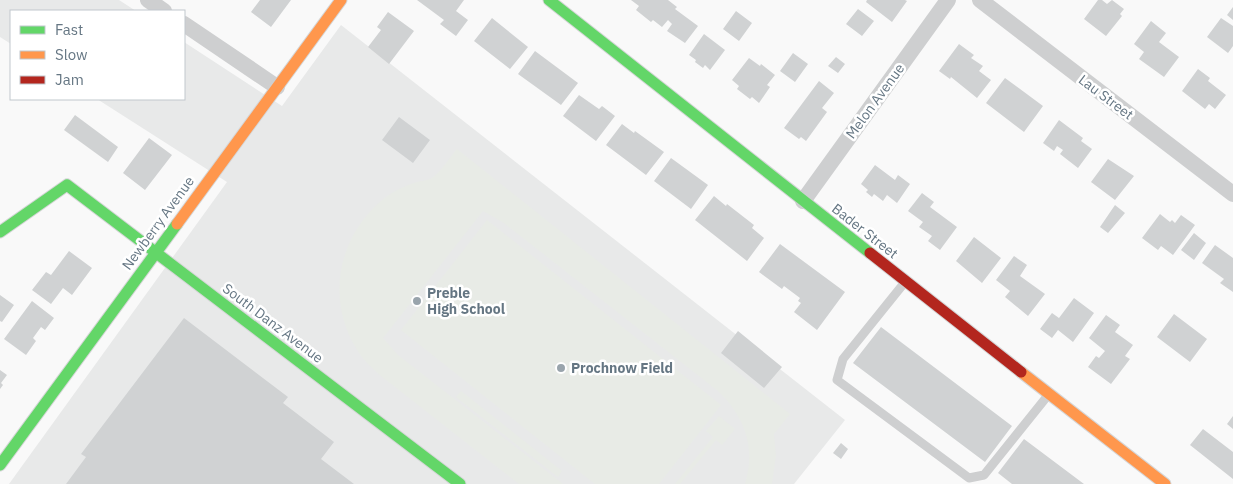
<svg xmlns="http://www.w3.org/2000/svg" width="1233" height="484" viewBox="0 0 1233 484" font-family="'IBM Plex Sans',sans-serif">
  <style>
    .built { fill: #e8e9e9 }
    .green { fill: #e8ebe6 }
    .building { fill: #d0d2d3 }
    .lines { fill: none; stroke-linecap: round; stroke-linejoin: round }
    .fast-casing { stroke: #d5d6d7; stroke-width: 13 }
    .slow-casing { stroke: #d5d6d7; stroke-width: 13 }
    .jam-casing { stroke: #d5d6d7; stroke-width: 13 }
    .lane { stroke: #cecfd0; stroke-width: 9 }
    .street { stroke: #cecfd0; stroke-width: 16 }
    .fast { stroke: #63d668; stroke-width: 11 }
    .slow { stroke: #ff974d; stroke-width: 11 }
    .jam { stroke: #b3261e; stroke-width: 11 }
    .poi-dot { fill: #99a4ac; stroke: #fff; stroke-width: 2 }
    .labels { text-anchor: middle; stroke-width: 5; stroke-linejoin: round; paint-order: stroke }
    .street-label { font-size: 14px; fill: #657683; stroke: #fff }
    .poi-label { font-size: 14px; font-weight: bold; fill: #657683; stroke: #fff; text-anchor: start }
  </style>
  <rect width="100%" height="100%" fill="#f9f9f9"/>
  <!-- built -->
  <path class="built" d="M0,0H119L136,11H11V44L0,37Z
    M341,25L845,420L794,484H9L227,182L97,99H184V42L282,106Z"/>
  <!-- green -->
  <path class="green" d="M457,149L790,414L774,434L776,455L772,484H745C756,447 745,417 718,391L504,223L483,211L383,338L398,355L563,484H519L381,376C372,368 362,359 356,348C326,299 338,238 381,201C390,193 402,187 414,183C419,181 427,181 432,178C439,174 451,156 457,149Z
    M487,220L721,405L659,484H595L401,330Z
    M461,391L562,471L558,477L456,397Z
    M719,416L735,429L722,445L716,440L680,484H675L713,437L706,431Z"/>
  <!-- building -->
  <path class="building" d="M260,0H291L271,27L251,12Z
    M417,0H464L456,11L468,20L456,36L440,24L444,20Z
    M631,0H668L677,7L675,9L698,26L685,43L667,31L672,24L668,20L662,27L653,20L651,22L636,10L639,6Z
    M867,0H905L907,1L892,22L866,2Z
    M1098,0H1102L1107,4L1112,0L1124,9L1120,14L1122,16L1106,36L1084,19Z
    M1233,7V20L1227,15Z
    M858,9L874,21L862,36L846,24Z
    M736,11L752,23L739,41L723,29Z
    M388,12L414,31L389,64L368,47L381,30L377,27Z
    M492,18L528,47L510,69L474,41Z
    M1221,18L1233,26V46L1228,53L1207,37Z
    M1151,21L1166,33L1159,42L1179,57L1164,77L1139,59L1144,52L1134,44Z
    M704,34L725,50L710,70L705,65L703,68L695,62L696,60L689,55Z
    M959,44L974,55L971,58L983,66L979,71L991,80L977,98L951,77L950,79L939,71Z
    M535,51L578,83L561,105L518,74Z
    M793,53L808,64L795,82L780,71Z
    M836,57L845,64L838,73L828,66Z
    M749,58L760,66L761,64L775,75L767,85L770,87L759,103L752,97L750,99L737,89L739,86L732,80Z
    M1198,69L1210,78L1208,81L1226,95L1215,109L1209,104L1205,109L1182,91Z
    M1005,78L1043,106L1024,132L986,103Z
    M819,81L834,93L822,108L827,112L806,141L801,137L799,139L784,128Z
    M579,95L599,109L602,106L615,116L596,141L563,116Z
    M75,115L118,147L108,162L64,130Z
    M399,117L430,140L413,163L382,140Z
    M1059,120L1083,138L1081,141L1092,149L1078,168L1060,154L1063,150L1057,146L1054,151L1043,143Z
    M622,124L634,133L635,131L664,152L646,175L606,145Z
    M149,138L172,155L145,190L123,173Z
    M671,158L708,185L691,209L654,181Z
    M1108,159L1134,176L1115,200L1091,182Z
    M875,165L895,180L898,175L910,184L897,203L887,195L883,201L874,194L872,197L866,192L868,190L861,184Z
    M922,193L934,202L930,207L957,227L940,250L928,241L932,236L919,227L923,222L908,211Z
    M714,196L726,206L727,204L754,225L752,228L764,238L747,261L695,220Z
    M1115,205L1125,213L1108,233L1100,227Z
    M1160,214L1170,222L1172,220L1175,223L1181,215L1195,225L1173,255L1161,246L1158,250L1142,238Z
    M1194,233L1206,243L1194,260L1181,250Z
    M974,237L1001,258L982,283L956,261Z
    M780,244L845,292L817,330L794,312L801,303L798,301L800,298L784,286L782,289L759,272Z
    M1215,245L1233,258V292L1220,283L1224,279L1202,263Z
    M69,251L92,268L72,295L63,288L51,304L32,290L46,272L51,275Z
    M1014,256L1027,265L1020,276L1045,294L1028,316L1005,297L1010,291L996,280Z
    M0,295L14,305L2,322L0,321Z
    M1074,298L1094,313L1073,342L1058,330L1052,338L1040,329L1052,313L1059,318Z
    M32,301L54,318L45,330L41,327L33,338L36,341L26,355L4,339Z
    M1174,314L1207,339L1190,362L1157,337Z
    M1106,315L1120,325L1115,332L1133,345L1125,356L1130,359L1111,384L1088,367L1096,356L1099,358L1105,351L1089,338Z
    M184,318L288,397L283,403L334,442L321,459L354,484H66L86,457L81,454Z
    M881,327L1012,426L985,462L853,363Z
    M738,331L782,367L764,388L721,353Z
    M0,370L7,375L1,383L3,385L0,389Z
    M1233,416V429L1227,424Z
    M1203,429L1233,452V479L1190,445Z
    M1024,439L1084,484H1012L998,473Z
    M841,443L848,449L841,459L833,453Z"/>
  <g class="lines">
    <defs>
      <path id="fast" d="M549,0L870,253
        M0,232L67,185L460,484
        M0,465L177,224"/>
      <path id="slow" d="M177,224L341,0
        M1021,372L1165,484"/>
      <path id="jam" d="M870,253L1021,372"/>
    </defs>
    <!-- fast casing -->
    <use href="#fast" class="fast-casing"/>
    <!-- slow casing -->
    <use href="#slow" class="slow-casing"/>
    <!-- jam casing -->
    <use href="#jam" class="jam-casing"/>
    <!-- lane -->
    <path class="lane" d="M905,282L843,359L837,380L969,478L984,475L1049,394"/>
    <!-- street -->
    <path class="street" d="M148,0L164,11
      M980,0L1233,194
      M184,24L277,87
      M803,201L948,0"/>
    <!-- fast -->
    <use href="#fast" class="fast"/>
    <!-- slow -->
    <use href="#slow" class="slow"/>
    <!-- jam -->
    <use href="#jam" class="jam"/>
  </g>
  <!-- markers -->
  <g class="poi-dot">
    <circle cx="417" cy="301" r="5"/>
    <circle cx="561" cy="368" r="5"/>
  </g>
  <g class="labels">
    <!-- street labels -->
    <g class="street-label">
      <text transform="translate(1106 97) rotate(37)" y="5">Lau Street</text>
      <text transform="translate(875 101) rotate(-54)" y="5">Melon Avenue</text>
      <text transform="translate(158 223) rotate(-54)" y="5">Newberry Avenue</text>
      <text transform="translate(865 231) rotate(38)" y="5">Bader Street</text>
      <text transform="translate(273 323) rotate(37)" y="5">South Danz Avenue</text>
    </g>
    <!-- poi labels -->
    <g class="poi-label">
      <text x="427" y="298">Preble<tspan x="427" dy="16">High School</tspan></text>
      <text x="571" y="373">Prochnow Field</text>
    </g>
  </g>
  <!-- legend -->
  <rect x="10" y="10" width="175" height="90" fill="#ffffff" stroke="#c1c8cd"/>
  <rect x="20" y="26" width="25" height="8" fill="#63d668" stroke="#c1c8cd"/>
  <text x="55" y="35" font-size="15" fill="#657683">Fast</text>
  <rect x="20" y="51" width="25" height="8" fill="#ff974d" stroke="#c1c8cd"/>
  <text x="55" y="60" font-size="15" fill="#657683">Slow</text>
  <rect x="20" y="76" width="25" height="8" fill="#b3261e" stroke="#c1c8cd"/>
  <text x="55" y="85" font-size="15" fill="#657683">Jam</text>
</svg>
